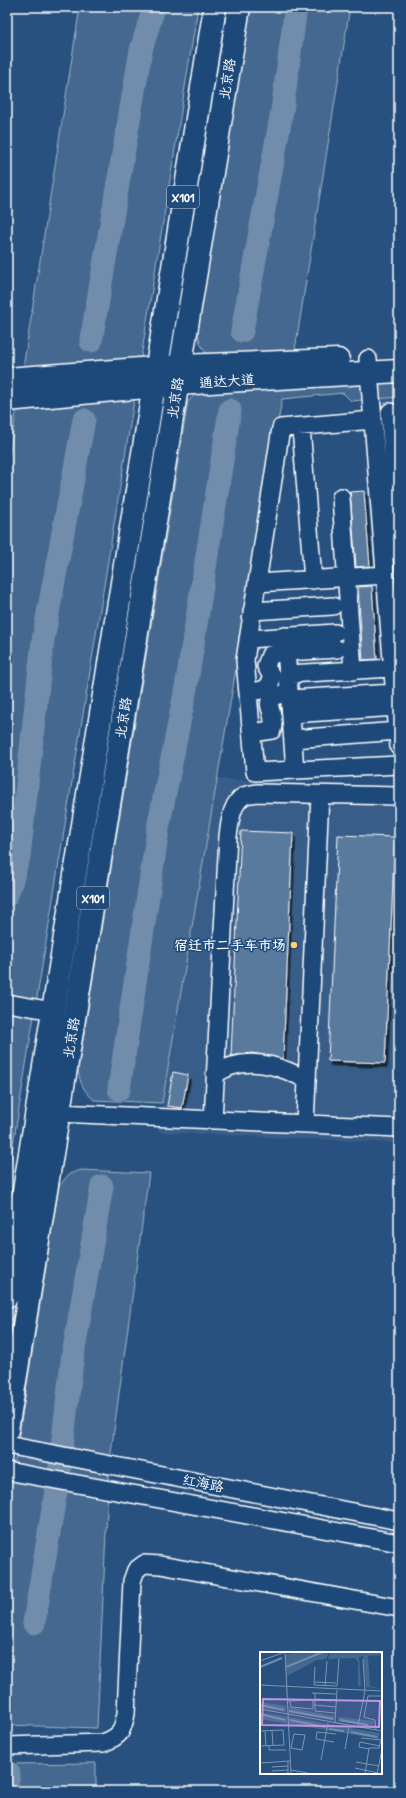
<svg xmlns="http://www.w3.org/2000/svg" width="406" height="1798" viewBox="0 0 406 1798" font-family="'Patrick Hand','LXGW WenKai TC',sans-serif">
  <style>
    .built { fill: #375d88 }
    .green { fill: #446890; stroke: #a2b4c8 }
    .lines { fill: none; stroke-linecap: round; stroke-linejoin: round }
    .river { stroke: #718dab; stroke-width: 23 }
    .building { fill: #5a7a9d; stroke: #fff; filter: url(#shadow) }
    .minor-casing { stroke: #fff; stroke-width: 20 }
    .major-casing { stroke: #fff; stroke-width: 25 }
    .minor { stroke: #1f4a7a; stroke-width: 17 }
    .major { stroke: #1f4a7a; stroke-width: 22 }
    .poi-dot { fill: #ffd166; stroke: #1f4a7a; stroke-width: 1.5 }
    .labels { text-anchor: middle; stroke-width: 3; stroke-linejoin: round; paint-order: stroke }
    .shield { fill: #1f4a7a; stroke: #bcc9d7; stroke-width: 1 }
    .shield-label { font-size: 13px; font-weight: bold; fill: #fff }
    .street-label { font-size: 14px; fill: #fff; stroke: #1f4a7a }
    .poi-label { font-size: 14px; font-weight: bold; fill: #fff; stroke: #1f4a7a; text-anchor: end }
    .inset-river { fill: none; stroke: #718dab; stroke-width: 2 }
    .inset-road { fill: none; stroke: #7e97b2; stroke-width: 1 }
    .view { fill: #bd96df; fill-opacity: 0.15; stroke: #bd96df; stroke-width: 2 }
    .inset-edge { fill: none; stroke: #fff; stroke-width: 2 }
  </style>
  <defs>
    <filter id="shadow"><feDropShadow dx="2.5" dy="4.5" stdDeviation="0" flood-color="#0009"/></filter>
  </defs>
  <rect width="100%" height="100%" fill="#28517f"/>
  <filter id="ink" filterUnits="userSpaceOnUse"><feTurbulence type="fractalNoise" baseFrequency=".025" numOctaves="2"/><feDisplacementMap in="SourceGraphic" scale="8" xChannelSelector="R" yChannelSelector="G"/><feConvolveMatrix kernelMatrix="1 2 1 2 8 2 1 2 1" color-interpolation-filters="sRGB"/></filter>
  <g filter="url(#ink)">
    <!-- built -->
    <path class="built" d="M399,388V693L380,398L398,397Z
      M16,417L7,470V418Z
      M216,779L399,787V1143L158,1132Z"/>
    <!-- green -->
    <path class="green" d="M80,7H198L7,1182V470Z
      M249,7H350L294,356L207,355L200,343L197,328Z
      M399,377L398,397L351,401L343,393L282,399L162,1103L94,1100C84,1091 80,1084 78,1070L188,401L203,388Z
      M81,1170L149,1173L109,1467L97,1728L7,1725V1510L59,1186L69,1174Z
      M96,1763V1791H7V1764Z"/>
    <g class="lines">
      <!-- river -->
      <path class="river" d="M242,331L282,111L296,7
        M91,341L141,50L154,7
        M7,895L19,857L43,640L84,420
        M119,1089L159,823L186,688L230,410
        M34,1623L59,1473L72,1361L102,1186
        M7,1783L9,1774"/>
    </g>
    <!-- building -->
    <path class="building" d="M364,491L370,566L356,567L350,492Z
      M372,586L377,659L363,660L358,587Z
      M241,831L293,833L283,1059L252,1053L231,1056Z
      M338,835L395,837L385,1063L328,1061Z
      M173,1072L188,1075L182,1108L167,1106Z"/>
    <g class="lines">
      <defs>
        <path id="minor" d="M368,359L399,747
          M390,412L399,552
          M373,420L281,428L245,660L255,772L399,765
          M301,427L313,580
          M341,497L353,671
          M257,583L385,575
          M252,611L333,606
          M285,636L295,770
          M248,639L335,633
          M288,674L392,668
          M248,692C259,691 270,691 272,677L266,666L270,655L286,652L337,649
          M290,699L395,693
          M291,714L396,707
          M252,733L272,730C279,709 253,700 289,692
          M293,739L398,731
          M7,1003L53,1011
          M215,1074C221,1071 226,1068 232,1066C258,1058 284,1068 307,1080
          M58,1113L399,1128
          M213,1120L228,836C230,823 231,803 244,796C247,794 253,794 257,793L399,796
          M305,1124L320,795
          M7,1445L399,1521
          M7,1471L399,1543
          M7,1746L103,1743C121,1736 122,1732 126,1714L132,1581L136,1570L144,1564L160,1565L399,1608"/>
        <path id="major" d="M7,379L180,366L338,360
          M7,400L177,384L399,371
          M7,1296L215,7
          M7,1430L239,7"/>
      </defs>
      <!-- minor casing -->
      <use href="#minor" class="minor-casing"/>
      <!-- major casing -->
      <use href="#major" class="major-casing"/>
      <!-- minor -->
      <use href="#minor" class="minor"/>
      <!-- major -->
      <use href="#major" class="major"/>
    </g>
  </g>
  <!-- markers -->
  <circle class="poi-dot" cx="294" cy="945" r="4"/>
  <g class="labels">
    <!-- shield labels -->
    <g class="shield">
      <rect x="167" y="186" width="32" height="22" rx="3"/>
      <rect x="77" y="887" width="32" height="22" rx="3"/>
    </g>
    <g class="shield-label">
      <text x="183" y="202">X101</text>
      <text x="93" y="903">X101</text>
    </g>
    <!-- street labels -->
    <g class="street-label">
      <text transform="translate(227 79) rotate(-81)" y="5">北京路</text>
      <text transform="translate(227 381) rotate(-4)" y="5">通达大道</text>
      <text transform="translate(175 398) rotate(-81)" y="5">北京路</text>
      <text transform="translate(123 718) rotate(-81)" y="5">北京路</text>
      <text transform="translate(71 1038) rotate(-81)" y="5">北京路</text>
      <text transform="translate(203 1483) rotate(11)" y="5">红海路</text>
    </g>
    <!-- poi labels -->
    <g class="poi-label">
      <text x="286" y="950">宿迁市二手车市场</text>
    </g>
  </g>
  <!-- overview -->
  <g transform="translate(260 1652)">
    <rect width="122" height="122" fill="#28517f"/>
    <path d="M36,0H62L26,15L25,3ZM64,0H69L66,7L57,8L27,24L29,55L74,64V68L29,61L26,16ZM70,0H122V3L108,4L110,34L122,37L106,35L103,4L99,5L101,34L78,35L98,34V10L95,6L68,7ZM0,50L26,54V60L0,56ZM0,60L120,81L119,87L0,67ZM79,65L115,69L114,76L78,69Z" fill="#446890"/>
    <path class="inset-river" d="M0,15L22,6M26,15L63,0M0,53L24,58M29,59L73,67M0,62L25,68M30,68L65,75M80,68L108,73M69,77L84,79M91,80L117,85"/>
    <path class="inset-road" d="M25,0L31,122M0,9L25,0M55,15L54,33L77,34L79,7M55,30L76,31M0,33L122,39M65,34L67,9M52,41L76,42M55,41V59L75,61M55,47L76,48M27,50L30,49L50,48H53V57L31,55L30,49M54,53L76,55M0,57L122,79M75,70L77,38M98,74L105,39L103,7M116,78L115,68L104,65L108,44H122M0,79L23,78L24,93L0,94M5,79L6,94M12,79L13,94M34,82L45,83L42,98L31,96ZM101,86L122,88M74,90L56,87L57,80L76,82M9,94V98H26M85,97L89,75M109,97L99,95L100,90L120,94M61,108L68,71M28,109V122M96,110L119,114M0,111L30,109M12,115L28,114M95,116L118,121M31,118L48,121M12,119L28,118M105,122L109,96H119L121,87M117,122L122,97"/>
    <path class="view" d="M3,47L120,49L119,75L2,73Z"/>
    <rect width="122" height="122" class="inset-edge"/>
  </g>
  <!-- margin -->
  <rect width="406" height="1798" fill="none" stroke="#1f4a7a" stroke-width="24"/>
  <rect x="12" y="12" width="382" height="1774" fill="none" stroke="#fff" stroke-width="1.5" filter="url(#ink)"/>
</svg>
